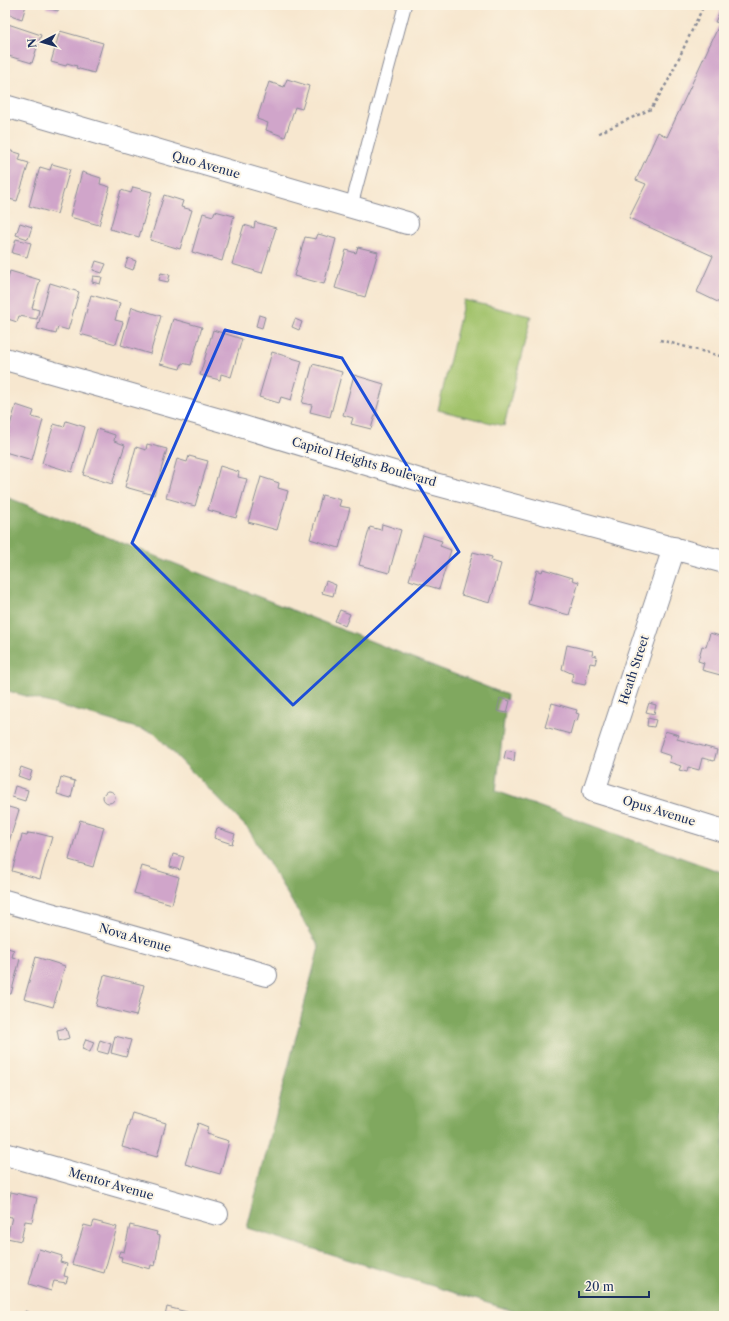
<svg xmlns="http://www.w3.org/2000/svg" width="729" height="1321" viewBox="0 0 729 1321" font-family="'Libre Caslon Text',serif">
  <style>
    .green { fill: #a1c26a; stroke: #5e7864 }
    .forest { fill: #80a85e; stroke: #4e6c5e }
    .building { fill: #d0a5ca }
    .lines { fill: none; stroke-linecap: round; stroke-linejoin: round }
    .lane-casing { stroke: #898b96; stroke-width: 14 }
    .street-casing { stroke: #898b96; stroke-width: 24 }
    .path { stroke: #898b96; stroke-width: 2.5; stroke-dasharray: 3 3; stroke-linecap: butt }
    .lane { stroke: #fff; stroke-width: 12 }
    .street { stroke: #fff; stroke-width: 22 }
    .marked { fill: none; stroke: #1d4ed8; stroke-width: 3; stroke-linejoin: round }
    .labels { text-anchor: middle; stroke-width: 4; stroke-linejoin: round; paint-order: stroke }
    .street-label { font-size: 12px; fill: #1b2f5e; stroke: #fcf5e5 }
  </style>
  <rect width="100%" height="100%" fill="#fcf5e5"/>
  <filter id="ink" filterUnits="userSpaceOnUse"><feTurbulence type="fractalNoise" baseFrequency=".025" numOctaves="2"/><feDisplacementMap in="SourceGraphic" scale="8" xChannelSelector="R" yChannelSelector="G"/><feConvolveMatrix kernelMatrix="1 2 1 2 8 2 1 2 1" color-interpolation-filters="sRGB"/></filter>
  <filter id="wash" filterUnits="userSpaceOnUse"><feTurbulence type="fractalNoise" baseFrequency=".012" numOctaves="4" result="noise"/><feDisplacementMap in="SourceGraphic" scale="16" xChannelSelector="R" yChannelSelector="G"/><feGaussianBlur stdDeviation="0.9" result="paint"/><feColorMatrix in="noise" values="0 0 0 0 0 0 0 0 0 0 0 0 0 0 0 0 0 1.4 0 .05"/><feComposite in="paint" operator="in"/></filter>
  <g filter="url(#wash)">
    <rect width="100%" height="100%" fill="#f7e7cf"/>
    <!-- green -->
    <path class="green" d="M464,300L531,316L504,426L438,410Z"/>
    <!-- forest -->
    <path class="forest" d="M9,498L507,695L496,791L724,873V1316H529L247,1228L319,947L249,830L154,733L5,690V514Z"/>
    <g id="blocks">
      <!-- building -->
      <path class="building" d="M5,5H26L22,19L5,13Z
        M47,5H59L58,11L46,8Z
        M723,5H724V305L697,292L713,256L629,218L646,184L636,180L658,132L667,137L720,23L715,22Z
        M5,23L41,35L32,63L5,55Z
        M60,31L103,43L94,73L76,68L77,66L67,63L66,66L51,62Z
        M287,79L309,86L302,109L295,107L285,137L266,130L268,123L257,119L269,82L284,87Z
        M5,149L21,154L19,160L29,163L17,201L5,198Z
        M52,164L70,169L57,214L29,206L40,167L50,170Z
        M82,172L101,178L100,184L110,187L99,225L70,217Z
        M133,187L152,192L139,237L110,229L121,190L131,193Z
        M164,195L183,201L181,207L192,210L180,249L150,240Z
        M215,211L234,216L222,261L192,252L203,213L213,216Z
        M255,222L276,228L262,273L232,264L244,225L254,228Z
        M20,223L32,227L28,239L16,235Z
        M318,234L336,239L324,284L294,276L305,237L316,239Z
        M16,239L31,243L27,257L12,253Z
        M358,247L378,252L365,297L335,288L346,250L356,253Z
        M128,258L136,261L133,270L125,267Z
        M96,261L106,264L102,273L93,270Z
        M10,271L40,280L32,308L39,310L37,319L19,316L17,322L5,318V288Z
        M161,273L170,275L168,282L159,280Z
        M93,276L102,277L100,284L92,282Z
        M50,283L79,292L68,330L58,327L56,334L37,329Z
        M91,295L120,303L115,320L123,322L116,344L80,334Z
        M132,307L161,316L150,354L121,345Z
        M259,315L265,317L262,328L256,326Z
        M173,319L202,327L191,365L182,363L180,369L160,364Z
        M295,319L302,322L299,330L292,327Z
        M213,330L242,339L231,377L221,374L220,380L200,375Z
        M272,352L302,361L291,400L281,397L279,403L259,397Z
        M313,364L342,372L330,417L310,412L312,405L302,403Z
        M354,375L384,384L371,429L351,424L353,418L343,415Z
        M16,405L34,411L32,417L43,420L32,460L5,452V442Z
        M66,421L85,427L72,472L42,463L54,424L64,427Z
        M97,429L115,435L114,441L125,445L112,484L83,475Z
        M147,444L167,449L154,495L125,487L136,447L146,450Z
        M189,456L208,461L195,506L166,498L177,459L187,462Z
        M220,466L239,472L238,477L247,479L236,518L208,510Z
        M261,477L279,483L278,488L288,491L277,530L248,522Z
        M322,495L341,500L339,506L350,508L339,548L310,539Z
        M382,524L401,530L389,573L359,565L370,527L381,530Z
        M423,535L442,541L440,546L451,550L439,589L409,580Z
        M473,552L492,557L491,561L501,564L490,603L461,595Z
        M543,569L573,578L572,580L579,582L569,615L528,604L537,570L542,572Z
        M326,581L336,585L333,596L322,593Z
        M340,610L350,614L345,626L335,621Z
        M710,633L723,637L724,634V676L702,670L704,663L698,661L702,646L706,647Z
        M567,645L593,651L592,655L597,656L595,664L590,663L585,685L571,682L573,674L562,669Z
        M500,698L510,701L507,713L497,711Z
        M552,703L577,710L576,713L579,714L577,721L574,720L570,734L545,727Z
        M649,703L656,705L654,714L646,712Z
        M648,718L656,720L654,727L647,726Z
        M665,731L679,735L677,739L717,750L714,761L702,758L699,770L688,767L687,772L679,770L681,766L669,762L671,756L659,752Z
        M506,750L515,752L514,761L504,758Z
        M21,767L32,771L29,780L18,776Z
        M61,777L75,781L71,798L57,794Z
        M15,786L28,790L25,801L12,797Z
        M103 797a6 6 0 1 1 12 0a6 6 0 1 1-12 0Z
        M5,806L19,810L7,848H5Z
        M80,820L104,827L93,867L69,860Z
        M217,828L235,834L232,844L214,838Z
        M28,833L35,834L36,833L52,837L40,879L12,871L22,835L27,836Z
        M173,854L184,857L180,870L170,867Z
        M142,866L179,877L172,904L134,893Z
        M5,947L14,950L12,957L20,959L11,994L5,993Z
        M36,957L65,966L53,1007L24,999Z
        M104,975L144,985L136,1016L96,1006Z
        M66,1028L69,1038L59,1041L57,1030Z
        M115,1036L131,1040L126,1057L111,1053Z
        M86,1039L94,1042L90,1052L82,1049Z
        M100,1040L111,1044L108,1054L97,1051Z
        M132,1113L166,1123L157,1157L122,1147Z
        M198,1123L208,1127L206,1134L229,1141L220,1174L185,1164Z
        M11,1192L37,1198L32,1222L25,1221L21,1241L7,1238L12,1217L6,1216Z
        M94,1221L117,1227L104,1273L72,1264L84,1225L92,1227Z
        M130,1225L157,1232L156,1235L160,1236L155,1266L151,1265L150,1269L121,1261L122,1257L118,1256L120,1251L124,1252Z
        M39,1249L62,1256L60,1262L67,1264L64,1276L68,1277L66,1283L54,1281L51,1291L29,1284Z
        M167,1307L187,1312L186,1316H165Z
        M25,1311L42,1316H24Z"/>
    </g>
  </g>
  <g filter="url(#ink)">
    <use href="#blocks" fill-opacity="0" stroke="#898b96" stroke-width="1"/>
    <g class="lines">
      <defs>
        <path id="lane" d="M351,207L405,5"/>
        <path id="street" d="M5,106L407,223
          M5,359L227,422L420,480L724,562
          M674,548L594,791L724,831
          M5,901L266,975
          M5,1154L217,1214"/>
      </defs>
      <!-- lane casing -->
      <use href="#lane" class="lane-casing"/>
      <!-- street casing -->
      <use href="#street" class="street-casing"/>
      <!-- path -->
      <path class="path" d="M599,133L651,109L668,81L704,5
        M660,340L724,357"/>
      <!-- lane -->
      <use href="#lane" class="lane"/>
      <!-- street -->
      <use href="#street" class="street"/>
    </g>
  </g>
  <!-- marked area -->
  <path class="marked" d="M225,330L342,358L459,552L293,705L132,543Z"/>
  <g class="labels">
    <!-- street labels -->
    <g class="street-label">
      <text transform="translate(206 165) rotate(16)" y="4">Quo Avenue</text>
      <text transform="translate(364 462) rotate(16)" y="4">Capitol Heights Boulevard</text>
      <text transform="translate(634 670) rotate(-72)" y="4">Heath Street</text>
      <text transform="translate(659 811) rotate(17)" y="4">Opus Avenue</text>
      <text transform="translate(135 938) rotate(16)" y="4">Nova Avenue</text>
      <text transform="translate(111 1184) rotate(16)" y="4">Mentor Avenue</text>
    </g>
  </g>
  <!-- margin -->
  <rect width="729" height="1321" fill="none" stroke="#fcf5e5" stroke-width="20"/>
  <!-- north arrow -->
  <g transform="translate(42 42) rotate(264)" stroke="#fcf5e5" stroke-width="3" paint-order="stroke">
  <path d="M0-3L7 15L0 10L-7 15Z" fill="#1b2f5e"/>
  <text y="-6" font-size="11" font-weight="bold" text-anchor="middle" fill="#1b2f5e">N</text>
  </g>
  <!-- scale -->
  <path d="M579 1291v6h70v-6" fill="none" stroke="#1b2f5e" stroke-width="2"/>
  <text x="585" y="1291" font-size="12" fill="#1b2f5e" stroke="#fcf5e5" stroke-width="3" paint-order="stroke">20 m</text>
</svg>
